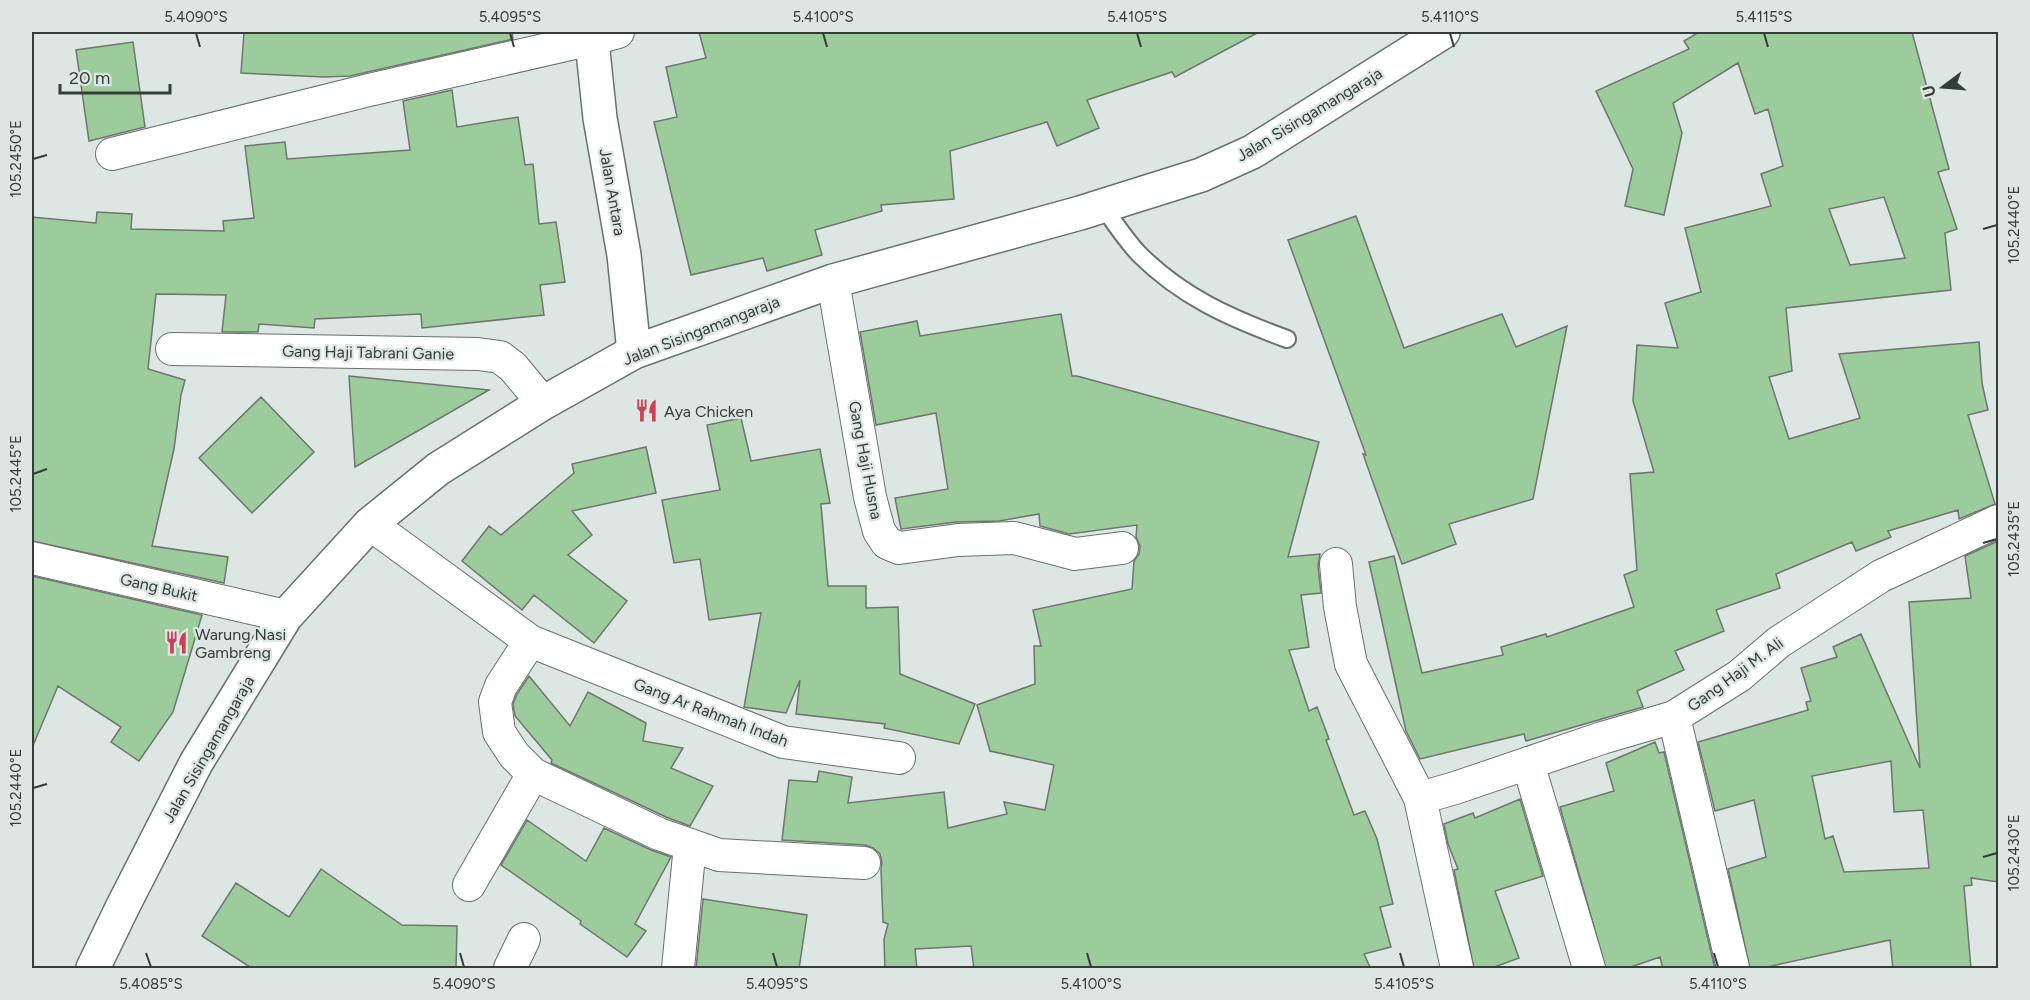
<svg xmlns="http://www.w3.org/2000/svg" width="2030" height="1000" viewBox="0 0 2030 1000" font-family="Figtree,sans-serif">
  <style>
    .building { fill: #9ccb9c; stroke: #6f756f; stroke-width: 1.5; fill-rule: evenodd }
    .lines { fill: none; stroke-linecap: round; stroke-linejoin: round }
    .service-casing { stroke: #68716e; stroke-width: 20 }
    .minor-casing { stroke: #68716e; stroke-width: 34 }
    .tertiary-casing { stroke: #68716e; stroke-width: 36 }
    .secondary-casing { stroke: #68716e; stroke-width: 36 }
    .service { stroke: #fff; stroke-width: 16 }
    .minor { stroke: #fff; stroke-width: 32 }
    .tertiary { stroke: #fff; stroke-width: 33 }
    .secondary { stroke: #fff; stroke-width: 33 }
    .ticks { fill: none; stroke: #373b3a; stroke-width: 2 }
    .labels { text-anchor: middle; stroke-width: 4.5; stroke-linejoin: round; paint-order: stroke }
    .street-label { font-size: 16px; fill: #373b3a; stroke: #dce7e4 }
    .poi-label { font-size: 16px; fill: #373b3a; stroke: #dce7e4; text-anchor: start }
    .neatline { fill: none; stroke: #373b3a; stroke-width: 2 }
    .ticks-label { font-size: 15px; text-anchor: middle; fill: #373b3a }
  </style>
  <rect width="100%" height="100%" fill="#dce7e4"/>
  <!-- building -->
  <path class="building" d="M244,32H512L513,39L350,76L324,77L241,73Z
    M699,32H1259L1175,77L1172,72L1087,100L1099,128L1057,146L1047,122L950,151L954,199L881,205L882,211L815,230L822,255L767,271L763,258L691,275L654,122L677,117L666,67L706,58Z
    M1699,32H1912L1949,169L1938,172L1957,229L1945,233L1951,290L1786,308L1792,371L1769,377L1789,439L1860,418L1839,354L1979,342L1982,383L1988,410L1968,415L1995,504L1959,519L1958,510L1888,531L1891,537L1856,551L1852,542L1776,574L1780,588L1716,610L1724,631L1675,651L1684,670L1637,691L1643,707L1526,741L1524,734L1420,759L1406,731L1369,562L1394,556L1422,673L1503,655L1501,647L1546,634L1547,637L1634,607L1624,575L1637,570L1630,474L1654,472L1633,401L1637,345L1678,348L1665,303L1701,292L1685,228L1771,206L1761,174L1783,166L1768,109L1755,114L1738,63L1673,103L1682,133L1664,215L1625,206L1633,169L1596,91L1689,49L1684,41ZM1884,197L1905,258L1850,265L1829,209Z
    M133,42L145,127L89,141L76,50Z
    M452,90L457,127L518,117L525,165L533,164L539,224L556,222L565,282L540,285L544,315L422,328L421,314L315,319L314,328L259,324L258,332H222L226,295L156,294L148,369L185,380L181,395L174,449L152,546L228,557L224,583L32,541V217L96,223L97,212L132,214L131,229L224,231L223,221L254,218L245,146L285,142L287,159L410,150L403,101Z
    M1356,216L1404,348L1502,314L1516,347L1567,326L1533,499L1449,524L1456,544L1402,564L1363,454L1366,455L1288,240Z
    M1061,314L1072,376H1077L1319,442L1288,557L1320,554L1318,566L1321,593L1301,595L1309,647L1289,650L1309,711L1317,707L1329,739L1326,740L1354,815L1365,811L1377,839L1393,904L1380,907L1391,947L1364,954L1371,969H974L971,946L915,949L917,969H885L884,939L888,924L883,922L881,869L882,863L880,854L873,848L865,845L782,840L789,780L817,782L819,771L852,777L848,803L944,792L948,828L1007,814L1004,802L1045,810L1054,765L990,751L977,705L1035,684L1034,646H1041L1033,610L1132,589L1134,561L1139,554L1140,546L1136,537L1137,525L1069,534L1040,526L1039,514L999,521L956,522L901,529L895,498L948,489L936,413L876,425L860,332L917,321L920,336Z
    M349,376L489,390L355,467Z
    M261,397L314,452L252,513L199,458Z
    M741,418L751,461L820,449L830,503L821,504L828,586H866V608L898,607L900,674L975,704L959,744L884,728L885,724L796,714L800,680L786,713L744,707L761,613L709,620L700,559L674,563L662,500L720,490L707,425Z
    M646,447L656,493L572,511L592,535L568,555L627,601L594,643L534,595L522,610L462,561L489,526L501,535L574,473L572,464Z
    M1998,541V882L1971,878L1972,885L1964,886L1971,969H1893L1890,940L1758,969H1750L1728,869L1766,857L1754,800L1715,811L1698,742L1808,710L1806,702L1811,701L1801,668L1837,657L1833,647L1861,634L1920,768L1909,602L1971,598L1965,556ZM1891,761L1894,812L1923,810L1929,868L1844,872L1833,836L1825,839L1812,776Z
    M32,576L202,615L173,712L139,761L111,742L121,727L58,686L32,748Z
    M529,676L570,726L588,692L646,723L643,741L683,748L671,768L713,786L690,826L666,817L551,763L552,760L515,716L513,704L517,694Z
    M1655,742L1659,753L1664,752L1715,969H1663L1660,957L1625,969H1606L1560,807L1614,791L1606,763Z
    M1520,799L1543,876L1495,891L1519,958L1489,969H1474L1454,870L1458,869L1448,844L1444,824L1473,813L1475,818Z
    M527,820L586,861L604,828L651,850L671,857L635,924L646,931L627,957L580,924L581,921L501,865Z
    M321,869L402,925L457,926L456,969H253L202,936L236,883L289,917Z
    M703,899L807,915L799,969H696Z"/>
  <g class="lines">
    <defs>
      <path id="service" d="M1102,205C1114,222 1125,239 1139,254C1182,297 1230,318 1287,339"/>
      <path id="minor" d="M112,154L369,90L592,39L618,32
        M833,281L870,497L879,531L887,543L899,548L958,540L1014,538L1075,554L1122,548
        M172,349L478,354L500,357L513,367L543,403
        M370,524L530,641L783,742L899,758
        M32,558L286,616
        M1336,564L1340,607L1351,664L1420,798L1457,968
        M1674,717L1733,968
        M1528,763L1589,968
        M533,774L659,834L719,855L864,863
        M1420,798L1455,788L1602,738L1674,717L1739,676L1779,642L1881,576L1998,521
        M469,885L533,774L514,755L499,732L495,702L501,686L530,641
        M510,968L524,939
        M678,968L690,845"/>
      <path id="tertiary" d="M591,32L600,118L624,255L634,352"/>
      <path id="secondary" d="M93,968L122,908L196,763L286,616L370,524L438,469L543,403L634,352L833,281L1080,213L1201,175L1252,152L1443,32"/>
    </defs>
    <!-- service casing -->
    <use href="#service" class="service-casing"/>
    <!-- minor casing -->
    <use href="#minor" class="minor-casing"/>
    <!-- tertiary casing -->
    <use href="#tertiary" class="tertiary-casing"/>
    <!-- secondary casing -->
    <use href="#secondary" class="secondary-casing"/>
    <!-- service -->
    <use href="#service" class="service"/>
    <!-- minor -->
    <use href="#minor" class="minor"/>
    <!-- tertiary -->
    <use href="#tertiary" class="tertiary"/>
    <!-- secondary -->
    <use href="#secondary" class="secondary"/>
  </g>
  <!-- ticks -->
  <path class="ticks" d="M196,33L200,47M510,33L514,47M823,33L827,47M1137,33L1141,47M1450,33L1454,47M1764,33L1768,47M33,159L47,155M1983,229L1997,225M33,474L47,469M1983,543L1997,539M33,788L47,784M1983,857L1997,853M146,953L151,967M460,953L464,967M773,953L777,967M1087,953L1091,967M1400,953L1404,967M1714,953L1718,967"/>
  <!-- icons -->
  <defs>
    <symbol id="restaurant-bare" viewBox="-9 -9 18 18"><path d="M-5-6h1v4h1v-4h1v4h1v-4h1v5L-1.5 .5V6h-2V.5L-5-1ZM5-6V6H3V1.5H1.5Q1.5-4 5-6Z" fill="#cf3f54" stroke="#dce7e4" stroke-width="2.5" paint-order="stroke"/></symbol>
  </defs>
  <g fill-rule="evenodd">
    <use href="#restaurant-bare" x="630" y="394" width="33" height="33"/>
    <use href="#restaurant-bare" x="160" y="626" width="33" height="33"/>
  </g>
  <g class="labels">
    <!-- street labels -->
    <g class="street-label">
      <text transform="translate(1309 114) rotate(-31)" y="6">Jalan Sisingamangaraja</text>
      <text transform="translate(613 192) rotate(80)" y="6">Jalan Antara</text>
      <text transform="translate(701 330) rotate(-21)" y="6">Jalan Sisingamangaraja</text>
      <text transform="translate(368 352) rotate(1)" y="6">Gang Haji Tabrani Ganie</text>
      <text transform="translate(866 460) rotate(79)" y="6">Gang Haji Husna</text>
      <text transform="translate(159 587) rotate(13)" y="6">Gang Bukit</text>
      <text transform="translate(1735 674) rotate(-36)" y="6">Gang Haji M. Ali</text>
      <text transform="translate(711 712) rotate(21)" y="6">Gang Ar Rahmah Indah</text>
      <text transform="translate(208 749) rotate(-60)" y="6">Jalan Sisingamangaraja</text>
    </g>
    <!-- poi labels -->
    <g class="poi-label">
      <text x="664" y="417">Aya Chicken</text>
      <text x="195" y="640">Warung Nasi<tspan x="195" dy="18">Gambreng</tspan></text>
    </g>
  </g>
  <!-- border -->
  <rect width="2030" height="1000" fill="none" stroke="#dce7e4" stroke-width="66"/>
  <!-- north arrow -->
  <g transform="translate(1943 87) rotate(254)" stroke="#dce7e4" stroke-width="4.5" paint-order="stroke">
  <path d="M0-4.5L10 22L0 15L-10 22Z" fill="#373b3a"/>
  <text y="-9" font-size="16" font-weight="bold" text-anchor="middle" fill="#373b3a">U</text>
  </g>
  <!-- scale -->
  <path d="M60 84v9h110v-9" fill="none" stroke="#373b3a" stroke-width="3"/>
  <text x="69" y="84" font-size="18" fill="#373b3a" stroke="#dce7e4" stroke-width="4.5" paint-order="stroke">20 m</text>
  <rect x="33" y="33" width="1964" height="934" class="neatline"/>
  <g class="ticks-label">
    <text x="196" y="22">5.4090°S</text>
    <text x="510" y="22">5.4095°S</text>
    <text x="823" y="22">5.4100°S</text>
    <text x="1137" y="22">5.4105°S</text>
    <text x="1450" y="22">5.4110°S</text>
    <text x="1764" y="22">5.4115°S</text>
    <text transform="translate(16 159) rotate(-90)" y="5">105.2450°E</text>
    <text transform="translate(2014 225) rotate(-90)" y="5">105.2440°E</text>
    <text transform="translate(16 474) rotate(-90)" y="5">105.2445°E</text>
    <text transform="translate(2014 539) rotate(-90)" y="5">105.2435°E</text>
    <text transform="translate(16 788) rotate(-90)" y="5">105.2440°E</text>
    <text transform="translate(2014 853) rotate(-90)" y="5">105.2430°E</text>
    <text x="151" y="989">5.4085°S</text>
    <text x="464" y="989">5.4090°S</text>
    <text x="777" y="989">5.4095°S</text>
    <text x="1091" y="989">5.4100°S</text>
    <text x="1404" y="989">5.4105°S</text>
    <text x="1718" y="989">5.4110°S</text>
  </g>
</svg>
